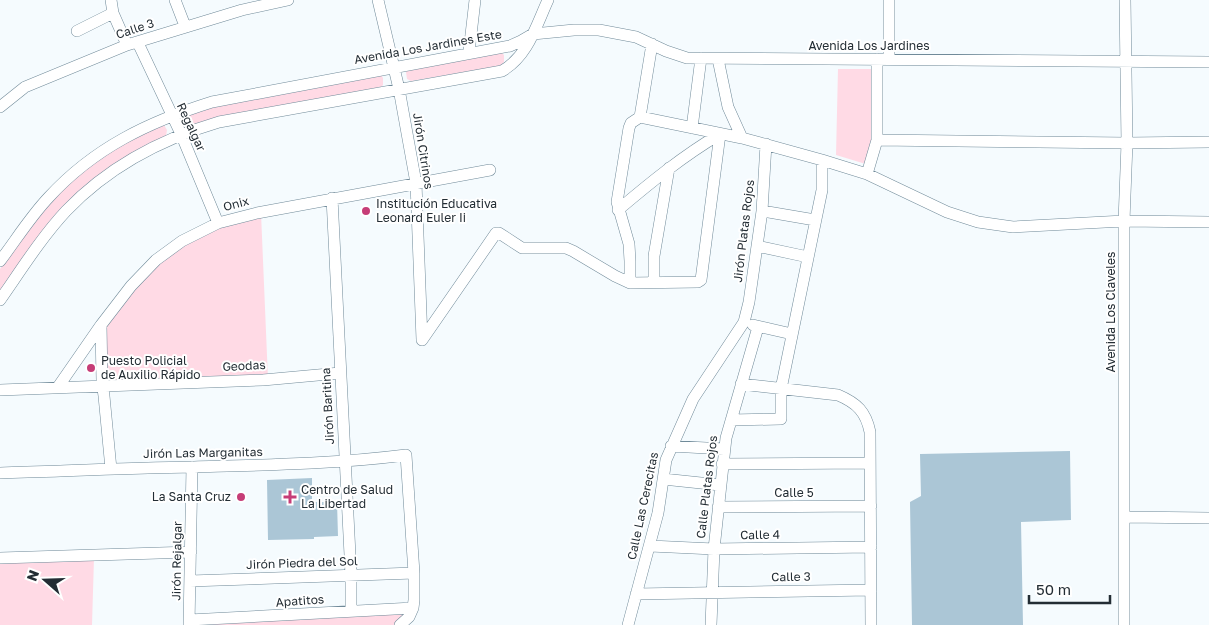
<svg xmlns="http://www.w3.org/2000/svg" width="1209" height="625" viewBox="0 0 1209 625" font-family="'Golos Text',sans-serif">
  <style>
    .green { fill: #ffdae5 }
    .building { fill: #abc6d6 }
    .lines { fill: none; stroke-linecap: round; stroke-linejoin: round }
    .minor-casing { stroke: #708a99; stroke-width: 12 }
    .minor { stroke: #fff; stroke-width: 11 }
    .poi-dot { fill: #c63d77; stroke: #fff; stroke-width: 2 }
    .labels { text-anchor: middle; stroke-width: 4; stroke-linejoin: round; paint-order: stroke }
    .street-label { font-size: 12px; fill: #232d34; stroke: #fff }
    .poi-label { font-size: 12px; fill: #232d34; stroke: #fff; text-anchor: start }
  </style>
  <rect width="100%" height="100%" fill="#f5fbfe"/>
  <!-- green -->
  <path class="green" d="M501,52L504,55V62L500,66L411,81L407,79L406,72L409,69Z
    M838,69H875V141L869,165L836,155Z
    M380,73L383,78V85L381,87L219,118L189,126L185,124L183,118L185,114L201,109Z
    M164,125L167,130L166,136L102,173L0,293V269L38,215L71,180L128,140Z
    M261,213L268,379L102,385L101,325L130,286L182,241Z
    M94,558L92,625H0V561Z
    M404,613L403,619L397,625H200Z"/>
  <!-- building -->
  <path class="building" d="M1070,451L1071,520L1021,522L1023,625H912L910,502L921,496L920,454Z
    M312,478V502H337L338,536L314,537V539L268,540L267,480Z"/>
  <g class="lines">
    <defs>
      <path id="minor" d="M111,0L113,13L127,45
        M175,0L185,26
        M378,0L399,89L416,183L422,340
        M77,31L113,13
        M138,43L181,134L218,223
        M469,52L475,0
        M718,59L728,107L742,138
        M889,59V0
        M0,107L25,87L127,45L242,10L288,0
        M640,117L652,44
        M692,128L701,58
        M877,140L1127,143L1209,142
        M867,174L877,140V59
        M332,198L351,575V611
        M618,210C651,182 683,156 720,134
        M762,211L815,220
        M757,246L808,257
        M0,261C16,240 30,217 49,197C94,148 148,122 212,102L510,46L521,41L533,34L574,30H599L636,37L666,51L687,58L1209,62
        M654,282V256L669,168
        M630,283V261L629,244L617,202L629,128L631,123L640,117L742,138L822,160L867,174L947,212L978,222L1013,227L1124,221L1209,222
        M0,300C21,270 41,238 66,211C108,167 161,139 219,122L502,71C528,56 536,26 548,0
        M101,325L102,381L104,396L111,469
        M753,325L792,334
        M422,340L496,233H499L522,248H566L573,251L615,276L630,283L698,282L701,280L720,134
        M741,384L838,395C857,403 866,412 870,432L871,625
        M58,387L101,325L131,286L156,260L182,241L218,223L257,213L490,170
        M0,390L263,380L340,373
        M731,420L781,419V389L822,190V160
        M671,446L724,449
        M722,464L870,463
        M0,473C65,471 129,468 194,467C265,465 335,464 406,455L414,573V600L413,608L409,617L400,625
        M663,479L720,485
        M718,507L871,506
        M1125,517L1209,518
        M650,546L714,549L871,547
        M0,558L191,552
        M190,581L414,573
        M636,594L871,590
        M189,620L413,608
        M189,625L192,467
        M628,625L658,513L666,460L693,399L744,322L749,302L762,211L766,144
        M711,625L714,549L726,438L758,327
        M1124,625V221L1127,143L1125,0"/>
    </defs>
    <!-- minor casing -->
    <use href="#minor" class="minor-casing"/>
    <!-- minor -->
    <use href="#minor" class="minor"/>
  </g>
  <!-- markers -->
  <g class="poi-dot">
    <circle cx="366" cy="211" r="5"/>
    <circle cx="91" cy="368" r="5"/>
    <circle cx="241" cy="497" r="5"/>
    <path d="M287.5 489.5h5v5h5v5h-5v5h-5v-5h-5v-5h5z"/>
  </g>
  <g class="labels">
    <!-- street labels -->
    <g class="street-label">
      <text transform="translate(135 29) rotate(-18)" y="4">Calle 3</text>
      <text x="869" y="50">Avenida Los Jardines</text>
      <text transform="translate(428 47) rotate(-10)" y="4">Avenida Los Jardines Este</text>
      <text transform="translate(191 127) rotate(65)" y="4">Regalgar</text>
      <text transform="translate(423 151) rotate(81)" y="4">Jirón Citrinos</text>
      <text transform="translate(236 204) rotate(-15)" y="4">Onix</text>
      <text transform="translate(744 231) rotate(-83)" y="4">Jirón Platas Rojos</text>
      <text transform="translate(1111 312) rotate(-90)" y="4">Avenida Los Claveles</text>
      <text transform="translate(244 366) rotate(-3)" y="4">Geodas</text>
      <text transform="translate(328 406) rotate(-93)" y="4">Jirón Baritina</text>
      <text transform="translate(203 453) rotate(-1)" y="4">Jirón Las Marganitas</text>
      <text transform="translate(707 487) rotate(-83)" y="4">Calle Platas Rojos</text>
      <text x="794" y="497">Calle 5</text>
      <text transform="translate(643 506) rotate(-78)" y="4">Calle Las Cerecitas</text>
      <text transform="translate(760 535) rotate(-1)" y="4">Calle 4</text>
      <text transform="translate(177 561) rotate(-89)" y="4">Jirón Rejalgar</text>
      <text transform="translate(302 563) rotate(-2)" y="4">Jirón Piedra del Sol</text>
      <text transform="translate(791 577) rotate(-1)" y="4">Calle 3</text>
      <text transform="translate(300 601) rotate(-4)" y="4">Apatitos</text>
    </g>
    <!-- poi labels -->
    <g class="poi-label">
      <text x="376" y="208">Institución Educativa<tspan x="376" dy="14">Leonard Euler Ii</tspan></text>
      <text x="101" y="365">Puesto Policial<tspan x="101" dy="14">de Auxilio Rápido</tspan></text>
      <text x="301" y="494">Centro de Salud<tspan x="301" dy="14">La Libertad</tspan></text>
      <text x="231" y="501" text-anchor="end">La Santa Cruz</text>
    </g>
  </g>
  <!-- north arrow -->
  <g transform="translate(45 580) rotate(290)" stroke="#ffffff" stroke-width="4" paint-order="stroke">
  <path d="M0-4L9 19L0 12L-9 19Z" fill="#232d34"/>
  <text y="-8" font-size="14" font-weight="bold" text-anchor="middle" fill="#232d34">N</text>
  </g>
  <!-- scale -->
  <path d="M1029 595v8h81v-8" fill="none" stroke="#232d34" stroke-width="2.5"/>
  <text x="1036" y="595" font-size="15" fill="#232d34" stroke="#ffffff" stroke-width="4" paint-order="stroke">50 m</text>
</svg>
